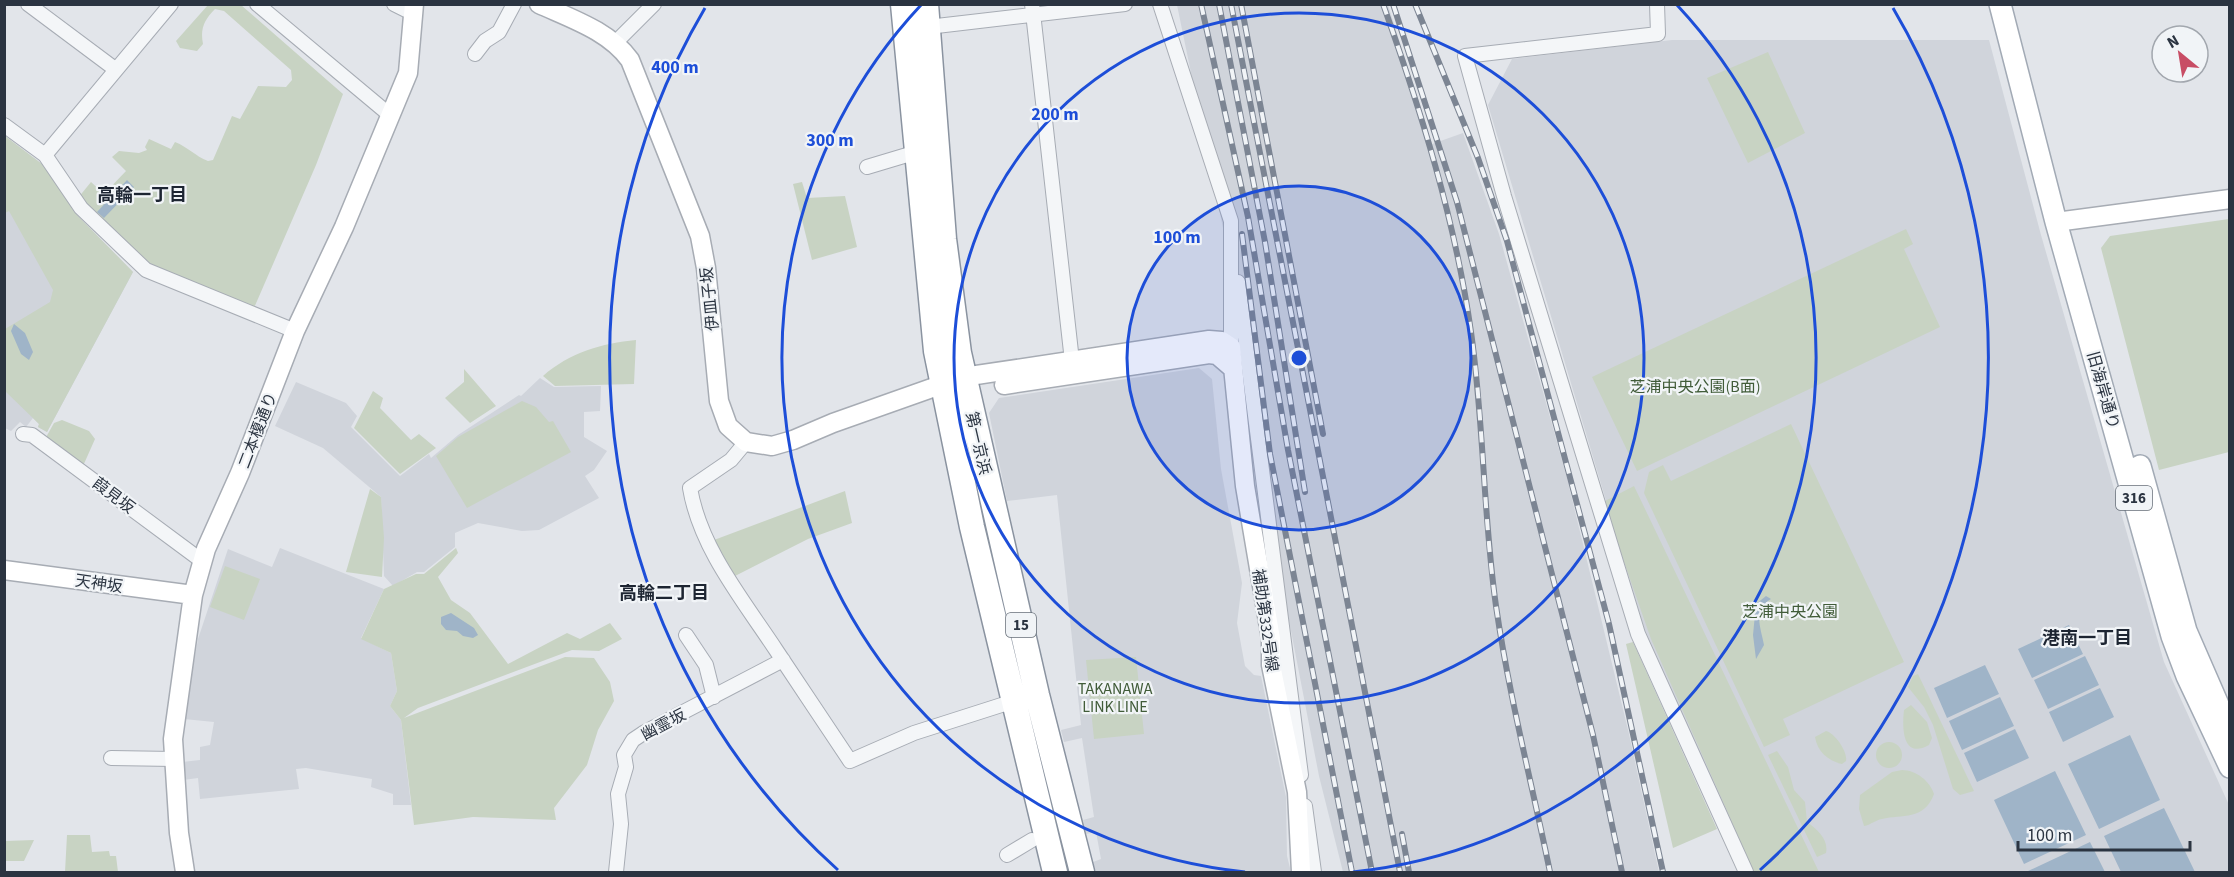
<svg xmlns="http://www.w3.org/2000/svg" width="2234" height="877" viewBox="0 0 2234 877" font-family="'Source Sans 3','Noto Sans JP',sans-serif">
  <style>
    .built { fill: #d0d4db }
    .green { fill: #c8d3c3 }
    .water { fill: #9fb4c8 }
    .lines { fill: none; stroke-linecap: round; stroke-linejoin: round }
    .street-casing { stroke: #a7acb4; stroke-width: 16 }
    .secondary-casing { stroke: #a7acb4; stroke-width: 21 }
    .primary-casing { stroke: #a2aab5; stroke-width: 24 }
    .highway-casing { stroke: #8a93a0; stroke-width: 27 }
    .street { stroke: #f4f6f8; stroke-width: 14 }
    .secondary { stroke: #fff; stroke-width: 18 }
    .primary { stroke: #fff; stroke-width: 21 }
    .highway { stroke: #fff; stroke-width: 24 }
    .rail-casing { stroke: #7c8593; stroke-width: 6 }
    .rail { stroke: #f1f4f7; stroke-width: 4; stroke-dasharray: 11; stroke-linecap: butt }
    .ring { fill: none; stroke: #1d4ed8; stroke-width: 3 }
    .labels { text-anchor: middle; stroke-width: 4.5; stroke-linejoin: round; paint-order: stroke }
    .shield { fill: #f1f4f7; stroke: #666e78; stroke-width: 1.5 }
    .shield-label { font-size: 15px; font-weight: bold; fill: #2b3441 }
    .street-label { font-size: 16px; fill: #2b3441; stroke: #f1f4f7 }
    .park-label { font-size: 16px; fill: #415c39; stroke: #f1f4f7 }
    .neighbourhood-label { font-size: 18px; font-weight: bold; fill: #1d2532; stroke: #f1f4f7 }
    .centre { fill: #1d4ed8; stroke: #f1f4f7; stroke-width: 3 }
    .ring-label { font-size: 18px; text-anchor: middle; font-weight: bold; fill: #1d4ed8; stroke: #f1f4f7; stroke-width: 4.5; stroke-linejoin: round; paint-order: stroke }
  </style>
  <rect width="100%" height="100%" fill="#e2e5ea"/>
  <!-- built -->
  <path class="built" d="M1177,5H1388L1432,144L1463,133L1499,234L1567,478L1629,734L1659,872H1343L1319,776L1265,496L1256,497L1235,286Z
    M1672,40H1989L2041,235L2164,662L2229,805V872H1750L1647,638L1488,105L1512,59Z
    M4,136L42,164L77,215L133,272L47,432L38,427L39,424L33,418L26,427L20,422L11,431L5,428Z
    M1199,368L1212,379L1221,469L1242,583L1237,623L1245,666L1254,675L1261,676L1286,797L1287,856L1291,872H1096L1093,862L1101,859L1096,832L1086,834L1083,820L1094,817L1082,738L1064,742L1061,730L1081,725L1057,495L1007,501L989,413L999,398Z
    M540,378L554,387L601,386L600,411L584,412V437L607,451L594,470L585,476L599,498L539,530L522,531L478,523L455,533V547L424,572H417L393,586L384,576L381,497L323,448L275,426L296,382L346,403L357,416L351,427L400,476L429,454L431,458L458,435L519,395L521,396Z
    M280,548L384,589L361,638L391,653L397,691L390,706L401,720L411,805H393V794L371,787L372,779L306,768L296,769L299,789L200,799L198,778L183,780L182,762L200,760V747L210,745L214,722L184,719L198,639L228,549L272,567Z"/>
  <!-- green -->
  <path class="green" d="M208,5H241L343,94L316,165L254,308L148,269L78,198L91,182L104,194L126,171L112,157L119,151L139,153L147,150L145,147L149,139L171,149L175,142C188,147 195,156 208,161L213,160L232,116L240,119L258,86L286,87L292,80L291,70L224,11L215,9C204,20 200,29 203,44L197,51L180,48L176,41Z
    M1768,52L1805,133L1748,163L1707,78Z
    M5,136L42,164L77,215L133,272L47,432L38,427L39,424L5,391V329L50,302L53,290L9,211L5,213Z
    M802,182L807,198L845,196L857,247L812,260L793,184Z
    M2229,219V452L2159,470L2101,248L2110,236Z
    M1906,229L1913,244L1904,249L1940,327L1637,471L1592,377Z
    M636,340L634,384L555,386L543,376C569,353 602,343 636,340Z
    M464,369L496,406L470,423L445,398L464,382Z
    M373,391L383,398L380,408L411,440L419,434L436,448L400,474L354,428Z
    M522,401L536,407L549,422L553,421L571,452L467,508L436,456L458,437Z
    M62,420L89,431L95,439L83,466L45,439L54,423Z
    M1791,424L1904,662L1783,719L1790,735L1764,747L1644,493L1649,472L1663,465L1671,481Z
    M1634,486L1819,872H1754L1651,639L1603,502Z
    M370,489L381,497L384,538L382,577L346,572Z
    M845,491L852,523L808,539L735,576L714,540Z
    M456,548L458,553L438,577L451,600L470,613L508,664L567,633L580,639L610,623L622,639L599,651L572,650L418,708L404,718L565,657L594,658L610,682L614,701L598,730L587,765L554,808L556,820L473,817L414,825L401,720L390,706L397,691L391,653L361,639L384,589L416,574H424Z
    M225,566L260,579L244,620L210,607Z
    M1633,642L1717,829L1673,848L1626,644Z
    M1136,657L1144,734L1094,739L1086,660Z
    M1918,674L1974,791L1960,795L1953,789L1933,725L1924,707L1908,687L1913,676Z
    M1911,705L1927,722L1932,738L1929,745C1902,760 1902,727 1904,710Z
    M1826,731C1835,733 1848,752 1846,761L1842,764C1828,761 1817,751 1815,737Z
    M1876 755a13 13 0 1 1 26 0a13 13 0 1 1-26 0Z
    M1777,751L1788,767L1794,790L1805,802L1807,822C1817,829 1829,840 1826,853L1817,857L1768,755Z
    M1902,770C1916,770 1930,781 1934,794C1924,821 1902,814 1882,819C1875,820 1871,825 1864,826L1859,809L1860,795L1892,772Z
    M67,835H90L92,852L109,851L110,856H116L118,872H65Z
    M34,840L24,861H5V841Z"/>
  <!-- water -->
  <path class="water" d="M127,180L134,187L104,218L97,212Z
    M14,324L25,333L33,352L29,360L21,354L11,331Z
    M1766,596L1771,599C1752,610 1761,628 1764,645L1756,659L1753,635L1756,604Z
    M451,613L474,628L478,635L473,638L463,636L457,631L446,630L441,624V617Z
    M2069,625L2083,654L2032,678L2018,649Z
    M2085,656L2099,685L2048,709L2034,680Z
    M1985,665L1999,694L1947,718L1934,688Z
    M2100,688L2114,717L2063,742L2049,712Z
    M2000,697L2014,726L1962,750L1949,721Z
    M2015,729L2029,758L1977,782L1964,753Z
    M2130,735L2160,800L2099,829L2068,764Z
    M2055,771L2086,835L2024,864L1994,800Z
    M2164,808L2195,872H2121L2104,836Z
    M2090,842L2105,872H2029L2028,871Z"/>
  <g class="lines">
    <defs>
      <path id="street" d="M28,4L115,69
        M257,4L391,116
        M394,4L406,10
        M1032,4L1072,361L1064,362
        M1160,4L1231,221V341L1220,343
        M1657,4L1658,34L1465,56L1504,196L1638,634L1746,872
        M928,27L1125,4
        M615,43L654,4
        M475,54L485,41L499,32L514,4
        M4,125L45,155L81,208L146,270L295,331
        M45,155L171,4
        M867,167L917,152
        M1238,282L1301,775
        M23,434L32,435L202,561
        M746,442L731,460L690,488C700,548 743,600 776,650C801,687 825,724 850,761L914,733L1014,701
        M686,635L706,665L714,697
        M111,758L174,759
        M1305,806L1314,872
        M1007,855L1032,840
        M616,872L621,824L618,794L626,767L624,755L633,740L645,732L783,660"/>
      <path id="secondary" d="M539,4C572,19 609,31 630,60L700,236L706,268L719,401L728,426L746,442L772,446L793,440L833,423L963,377L1209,340L1222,341L1231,347L1245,486L1271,639V665L1297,792L1301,872
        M2056,222L2230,199
        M1004,385L1209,354L1217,355L1231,367
        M4,570L193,595
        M185,872L179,833L173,739L193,595L206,549L240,473L295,331L344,227L408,73L414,4"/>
      <path id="primary" d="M2000,4L2056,222L2172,636L2187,676L2230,767
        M2140,466L2186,631L2230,732"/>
      <path id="highway" d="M903,4L936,351L972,527L1055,872
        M926,4L944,239L959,353L1037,695L1082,872"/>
    </defs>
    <!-- street casing -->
    <use href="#street" class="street-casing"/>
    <!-- secondary casing -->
    <use href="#secondary" class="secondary-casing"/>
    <!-- primary casing -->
    <use href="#primary" class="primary-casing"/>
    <!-- highway casing -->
    <use href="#highway" class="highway-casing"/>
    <!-- street -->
    <use href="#street" class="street"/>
    <!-- secondary -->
    <use href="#secondary" class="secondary"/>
    <!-- primary -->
    <use href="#primary" class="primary"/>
    <!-- highway -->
    <use href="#highway" class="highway"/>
    <defs>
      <path id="rail" d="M1201,4L1248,217L1288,450L1372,872
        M1219,4L1265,242L1305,492
        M1231,4L1400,872
        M1241,4L1323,434
        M1383,4C1421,111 1455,219 1471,332C1484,423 1483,515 1496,606C1509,696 1532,784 1550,872
        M1393,4L1457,202L1593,735L1622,872
        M1415,4L1478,158L1507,241L1609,624L1663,872
        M1242,234L1270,454L1352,872
        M1402,834L1409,872"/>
    </defs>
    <!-- rail casing -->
    <use href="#rail" class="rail-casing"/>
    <!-- rail -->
    <use href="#rail" class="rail"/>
  </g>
  <!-- distance rings -->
  <circle cx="1299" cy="358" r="172" fill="#1d4ed8" fill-opacity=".12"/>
  <g class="ring">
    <circle cx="1299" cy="358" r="172"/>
    <circle cx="1299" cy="358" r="345"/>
    <path d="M1245 872A517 517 0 0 1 921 5M1677 5A517 517 0 0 1 1353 872"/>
    <path d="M838 870A689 689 0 0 1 705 8M1893 8A689 689 0 0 1 1760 870"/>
  </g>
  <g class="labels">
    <!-- shield labels -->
    <g class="shield">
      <rect x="2116" y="486" width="36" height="24" rx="4.5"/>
      <rect x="1006" y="613" width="30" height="24" rx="4.5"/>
    </g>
    <g class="shield-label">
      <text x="2134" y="503">316</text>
      <text x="1021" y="630">15</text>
    </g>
    <!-- street labels -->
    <g class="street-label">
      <text transform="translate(709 299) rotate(-96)" y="6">伊皿子坂</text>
      <text transform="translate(2104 390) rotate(74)" y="6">旧海岸通り</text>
      <text transform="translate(257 430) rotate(-69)" y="6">二本榎通り</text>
      <text transform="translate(979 443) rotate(77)" y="6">第一京浜</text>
      <text transform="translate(114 495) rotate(37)" y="6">葭見坂</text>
      <text transform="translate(99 583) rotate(8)" y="6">天神坂</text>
      <text transform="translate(1266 620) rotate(82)" y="6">補助第332号線</text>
      <text transform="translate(663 724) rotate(-28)" y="6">幽霊坂</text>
    </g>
    <!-- park labels -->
    <g class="park-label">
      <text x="1695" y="392">芝浦中央公園(B面)</text>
      <text x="1790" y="617">芝浦中央公園</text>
      <text x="1115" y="694">TAKANAWA<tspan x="1115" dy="18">LINK LINE</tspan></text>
    </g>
    <!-- neighbourhood labels -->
    <g class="neighbourhood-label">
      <text x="142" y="201">高輪一丁目</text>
      <text x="664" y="599">高輪二丁目</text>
      <text x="2087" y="644">港南一丁目</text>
    </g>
  </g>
  <circle cx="1299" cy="358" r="9" class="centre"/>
  <g class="ring-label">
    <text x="675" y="73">400 m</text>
    <text x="1055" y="120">200 m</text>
    <text x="830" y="146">300 m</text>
    <text x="1177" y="243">100 m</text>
  </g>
  <!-- border -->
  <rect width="2234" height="877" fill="none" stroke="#2b3441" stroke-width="12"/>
  <!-- north arrow -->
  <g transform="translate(2180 54) rotate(330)"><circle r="28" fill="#f1f4f7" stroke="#a2a7ae" stroke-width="1.5"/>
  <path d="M0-4.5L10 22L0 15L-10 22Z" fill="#c84d65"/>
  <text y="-9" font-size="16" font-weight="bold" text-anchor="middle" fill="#2b3441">N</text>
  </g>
  <!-- scale -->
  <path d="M2018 841v9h172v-9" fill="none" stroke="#2b3441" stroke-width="3"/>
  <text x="2027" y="841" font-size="18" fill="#2b3441" stroke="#f1f4f7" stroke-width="4.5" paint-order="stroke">100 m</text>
</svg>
